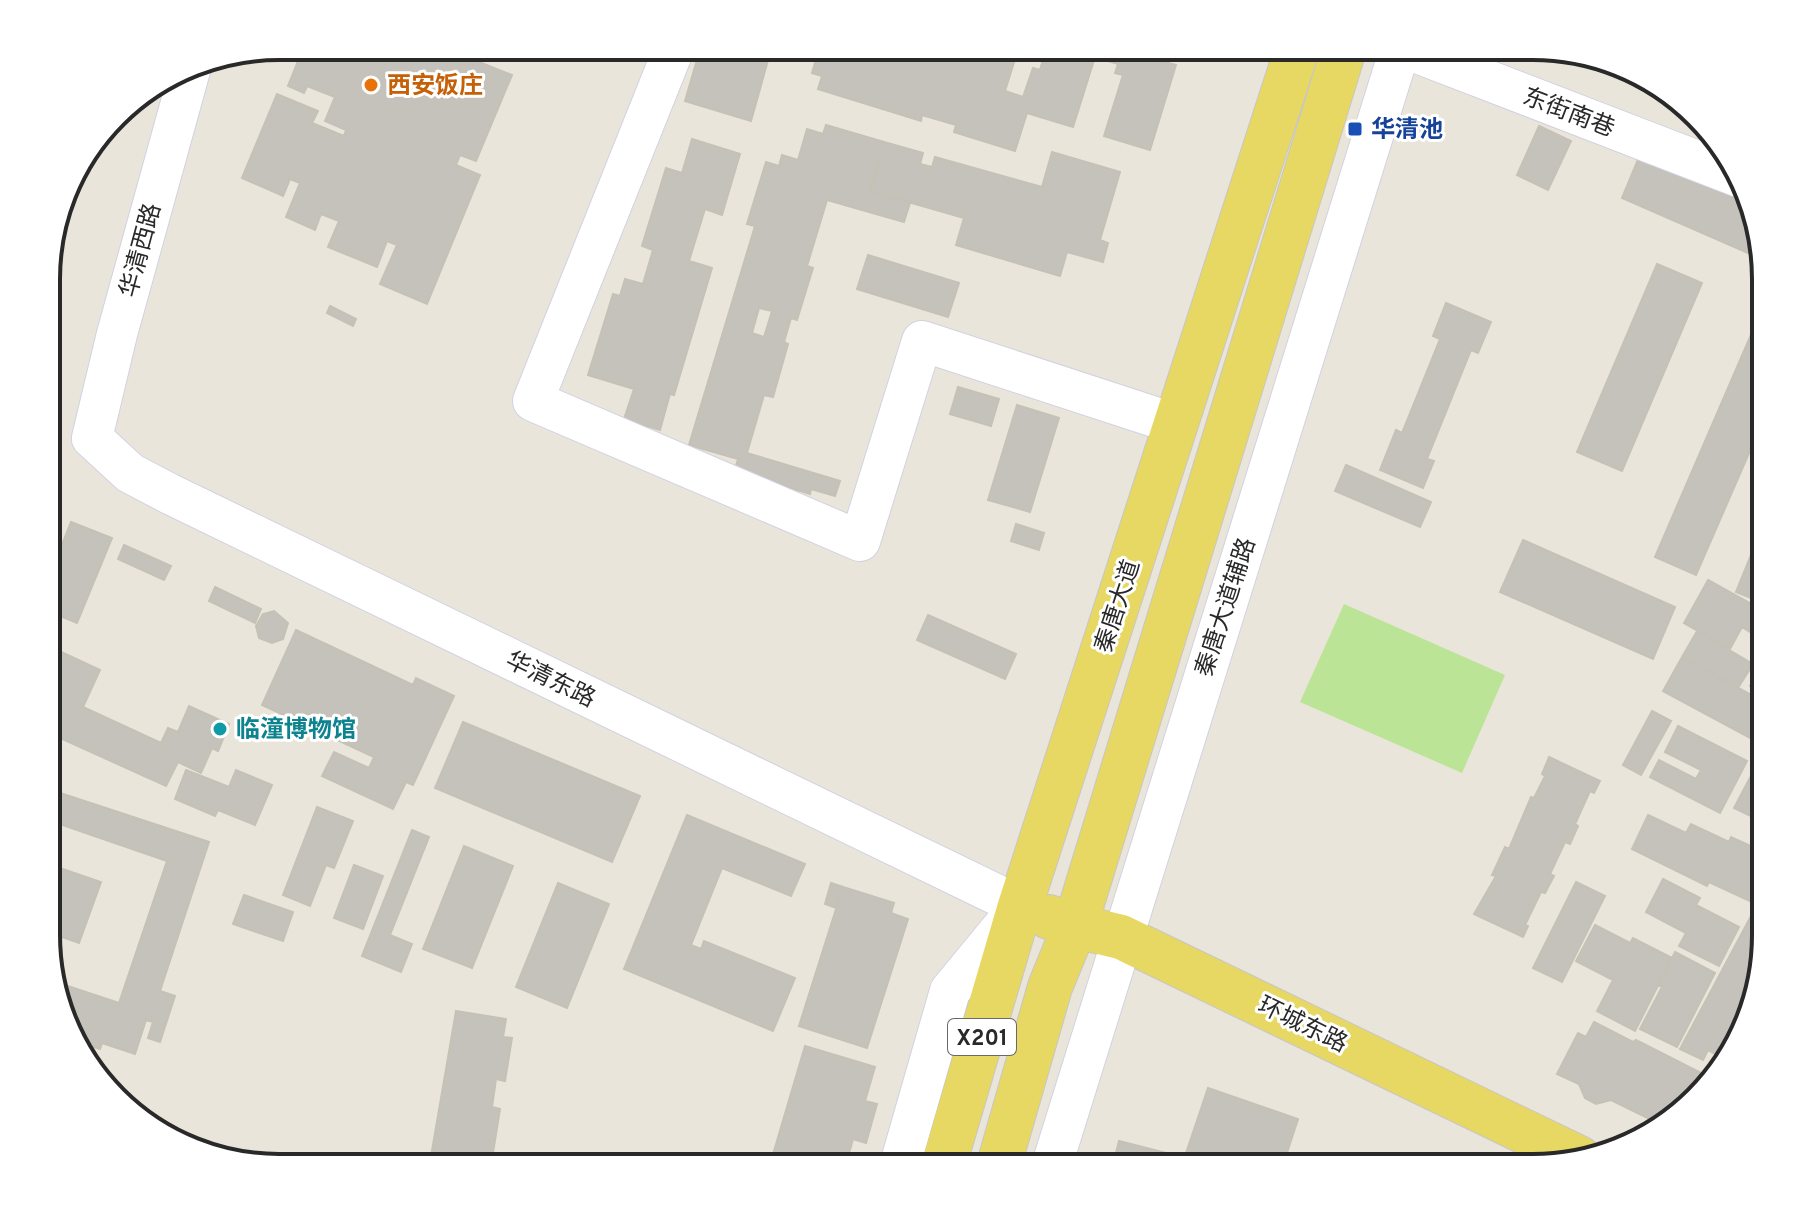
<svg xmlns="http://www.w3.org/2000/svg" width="1812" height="1214" viewBox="0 0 1812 1214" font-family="Overpass,'Noto Sans SC',sans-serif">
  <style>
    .pitch { fill: #bbe497 }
    .building { fill: #c5c2bb; stroke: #c5c1b5; stroke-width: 2; fill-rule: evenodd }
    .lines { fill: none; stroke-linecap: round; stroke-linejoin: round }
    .minor-casing { stroke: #d1d2e1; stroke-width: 42 }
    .major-casing { stroke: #c7c7c7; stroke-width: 46 }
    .minor { stroke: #fff; stroke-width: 40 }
    .major { stroke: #e7d763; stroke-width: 44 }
    .food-dot { fill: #e8710a; stroke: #fff; stroke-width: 3 }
    .transit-dot { fill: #1a4fb4; stroke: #fff; stroke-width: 3 }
    .culture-dot { fill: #0f9aa8; stroke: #fff; stroke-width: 3 }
    .labels { text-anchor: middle; stroke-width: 6; stroke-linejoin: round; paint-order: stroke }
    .shield { fill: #fff; stroke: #696969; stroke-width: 2 }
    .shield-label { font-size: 22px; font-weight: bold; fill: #292929 }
    .food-label { font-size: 24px; font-weight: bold; fill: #c56008; stroke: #fff; text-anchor: start }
    .street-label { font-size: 24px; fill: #292929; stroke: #fff }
    .transit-label { font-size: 24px; font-weight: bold; fill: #164399; stroke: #fff; text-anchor: start }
    .culture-label { font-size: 24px; font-weight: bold; fill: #0d838f; stroke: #fff; text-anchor: start }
    .rim { fill: none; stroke: #292929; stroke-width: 4 }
  </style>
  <rect width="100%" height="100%" fill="#eae5db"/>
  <!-- pitch -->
  <path class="pitch" d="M1344,604L1505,675L1462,773L1300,702Z"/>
  <!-- building -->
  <path class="building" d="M304,46H343L354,50L355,46H499L496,54L483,50L479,62L512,75L476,161L460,155L456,165L480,175L427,304L380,284L397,245L387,241L377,267L328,247L339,221L321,214L315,230L286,217L300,183L290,179L283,196L242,178L277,94L318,111L312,123L344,136L346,130L325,121L335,97L307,86L304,93L288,86Z
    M701,46H746L770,53L751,121L685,101Z
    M820,46H952L951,49L971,56L974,46H981L1016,56L1005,91L1023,97L1033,68L1040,70L1047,46H1161L1157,60L1176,65L1150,150L1104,136L1123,75L1115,73L1118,64L1095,57L1073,127L1027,113L1015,151L954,132L956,125L922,115L921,121L818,89L822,76L812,73Z
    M826,125L884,142L870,191L910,203L904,222L827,200L807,266L813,268L797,320L791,318L784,342L788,344L773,397L764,395L747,453L840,481L835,496L811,489L810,494L751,476L752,471L736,466L738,459L689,445L755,226L747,224L766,162L779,166L782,155L798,160L807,129L823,134ZM759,308L772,311L764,337L752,333Z
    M1539,126L1571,141L1548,190L1517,175Z
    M692,139L740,154L722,215L705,209L689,261L712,268L674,395L670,394L660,430L624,419L634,389L588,375L613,294L620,296L625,279L643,284L653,250L642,246L666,168L682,173Z
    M884,142L923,153L920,164L932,167L935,157L1042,187L1052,152L1120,172L1100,240L1108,243L1103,262L1067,252L1060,276L956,245L964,218L870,191Z
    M1639,157L1747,203L1764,260L1622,198Z
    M868,255L959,283L948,317L857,289Z
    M1657,264L1702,283L1622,471L1577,452Z
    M1766,300V414L1696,575L1655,557Z
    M1446,303L1491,322L1478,353L1471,350L1427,459L1434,461L1423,488L1380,470L1396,430L1402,433L1440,339L1433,336Z
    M330,306L356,319L353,326L327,313Z
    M958,387L999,399L991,426L950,414Z
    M1017,405L1059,418L1030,512L988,500Z
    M1346,465L1431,502L1420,527L1335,491Z
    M1766,518V604L1736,592Z
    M71,522L112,538L77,623L48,611V571L51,572Z
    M1016,524L1044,533L1039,550L1011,541Z
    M1523,540L1675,607L1653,659L1500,592Z
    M124,545L171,566L164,580L118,559Z
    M1708,580L1766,612V624L1758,637L1742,627L1730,649L1684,623Z
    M215,587L261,609L255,623L209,601Z
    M274,611L288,623L283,639L272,643L259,638L256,626L263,614Z
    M928,615L1016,654L1005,679L917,640Z
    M296,630L413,685L416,678L454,696L413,785L406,782L393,809L322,776L334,752L369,768L374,757L262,705Z
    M1697,631L1753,664L1738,688L1682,657Z
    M59,651L100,670L83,707L161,743L168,728L178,732L189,706L229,724L218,751L212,748L201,773L178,762L166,786L49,733L59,710L48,705V694L55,679L48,675Z
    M1766,655V693L1750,686Z
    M1682,657L1766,703V740L1763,745L1663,691Z
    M1652,711L1671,721L1641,775L1623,765Z
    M463,722L640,796L612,862L435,788Z
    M1678,726L1747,761L1720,813L1650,777L1659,760L1696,779L1701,770L1665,752Z
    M1549,757L1600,781L1594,793L1590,791L1575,824L1578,826L1570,844L1565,842L1550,874L1554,876L1545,893L1541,892L1525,925L1528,926L1523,937L1474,914L1496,876L1492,875L1505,847L1509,849L1531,797L1534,798L1545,776L1542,774Z
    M1755,768L1766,773V808L1759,820L1734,808Z
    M186,770L229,787L236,770L272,785L255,825L218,810L215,816L175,799Z
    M48,789L209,842L160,991L175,996L160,1042L148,1038L153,1022L146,1020L135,1054L102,1043L100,1049L73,1040L53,981L119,1003L167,861L48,820Z
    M317,807L353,821L334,868L326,865L310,906L283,895Z
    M687,815L805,864L791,896L722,868L691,945L701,949L704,941L795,978L773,1031L624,969Z
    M1648,815L1686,833L1691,824L1729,842L1731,837L1766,853V880L1754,903L1709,882L1707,886L1632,849Z
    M412,830L429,837L390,935L412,944L401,972L362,956Z
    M464,846L513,866L472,968L423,949Z
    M48,864L101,882L79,943L48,932Z
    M354,865L383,876L363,929L334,918Z
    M1663,879L1700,898L1696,905L1739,927L1719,966L1679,946L1686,933L1646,912Z
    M1576,882L1605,896L1562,982L1533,968Z
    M558,883L609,904L567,1008L516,987Z
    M831,883L843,887L836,908L825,904Z
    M843,887L894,903L891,913L908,919L867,1048L799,1026Z
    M1766,888V950L1728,1061L1708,1050L1703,1060L1680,1049Z
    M244,895L293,912L283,941L233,924Z
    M1595,925L1630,943L1633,938L1672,958L1635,1031L1597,1011L1613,980L1576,961Z
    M1675,952L1715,973L1677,1047L1640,1029L1662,987L1658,985Z
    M456,1011L506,1019L503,1037L512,1038L505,1081L496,1079L492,1107L500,1109L493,1153L484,1152L482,1168H429Z
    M1594,1022L1633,1042L1636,1040L1705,1075L1697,1093L1662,1125L1611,1100L1596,1104L1585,1098L1579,1084L1557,1074L1578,1033L1586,1037Z
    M805,1046L875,1067L865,1101L877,1104L866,1143L853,1139L845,1168H769Z
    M1208,1088L1298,1119L1282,1168H1205L1207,1163L1185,1156Z
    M1119,1141L1186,1158L1184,1168H1112Z"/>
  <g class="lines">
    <defs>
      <path id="minor" d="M675,46L533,401L860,541L922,341L1176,424
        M1399,46L1739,177
        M192,63L117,334L92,438L130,473L170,494L1020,906L950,991L899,1168
        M1051,1168L1401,46"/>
      <path id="major" d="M1049,917L1075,926L1121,937L1579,1158
        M943,1168L1020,906L1298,46
        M998,1168L1050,987L1075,926L1345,46"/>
    </defs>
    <!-- minor casing -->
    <use href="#minor" class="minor-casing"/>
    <!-- major casing -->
    <use href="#major" class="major-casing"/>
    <!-- minor -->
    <use href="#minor" class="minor"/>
    <!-- major -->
    <use href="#major" class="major"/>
  </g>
  <!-- markers -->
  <circle class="food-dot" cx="371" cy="85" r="8"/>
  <rect class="transit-dot" x="1347" y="121" width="16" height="16" rx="4"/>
  <circle class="culture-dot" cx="220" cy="729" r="8"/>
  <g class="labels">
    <!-- shield labels -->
    <rect class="shield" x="948" y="1019" width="68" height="36" rx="6"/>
    <g class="shield-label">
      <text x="982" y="1045">X201</text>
    </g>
    <!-- food labels -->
    <g class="food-label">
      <text x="387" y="93">西安饭庄</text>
    </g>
    <!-- street labels -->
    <g class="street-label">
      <text transform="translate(1569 112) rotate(21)" y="8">东街南巷</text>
      <text transform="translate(140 250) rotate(-75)" y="8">华清西路</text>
      <text transform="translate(1117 606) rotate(-72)" y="8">秦唐大道</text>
      <text transform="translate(1225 607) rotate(-72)" y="8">秦唐大道辅路</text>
      <text transform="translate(551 679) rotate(26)" y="8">华清东路</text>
      <text transform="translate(1303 1024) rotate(26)" y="8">环城东路</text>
    </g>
    <!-- transit labels -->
    <g class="transit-label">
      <text x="1371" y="137">华清池</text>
    </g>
    <!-- culture labels -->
    <g class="culture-label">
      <text x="236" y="737">临潼博物馆</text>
    </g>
  </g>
  <!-- crop -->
  <path d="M0 0H1812V1214H0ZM279 60H1533A219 219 0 0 1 1752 279V935A219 219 0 0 1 1533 1154H279A219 219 0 0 1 60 935V279A219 219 0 0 1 279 60Z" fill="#fff" fill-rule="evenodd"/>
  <path class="rim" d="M279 60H1533A219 219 0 0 1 1752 279V935A219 219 0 0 1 1533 1154H279A219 219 0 0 1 60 935V279A219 219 0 0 1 279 60Z"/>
</svg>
